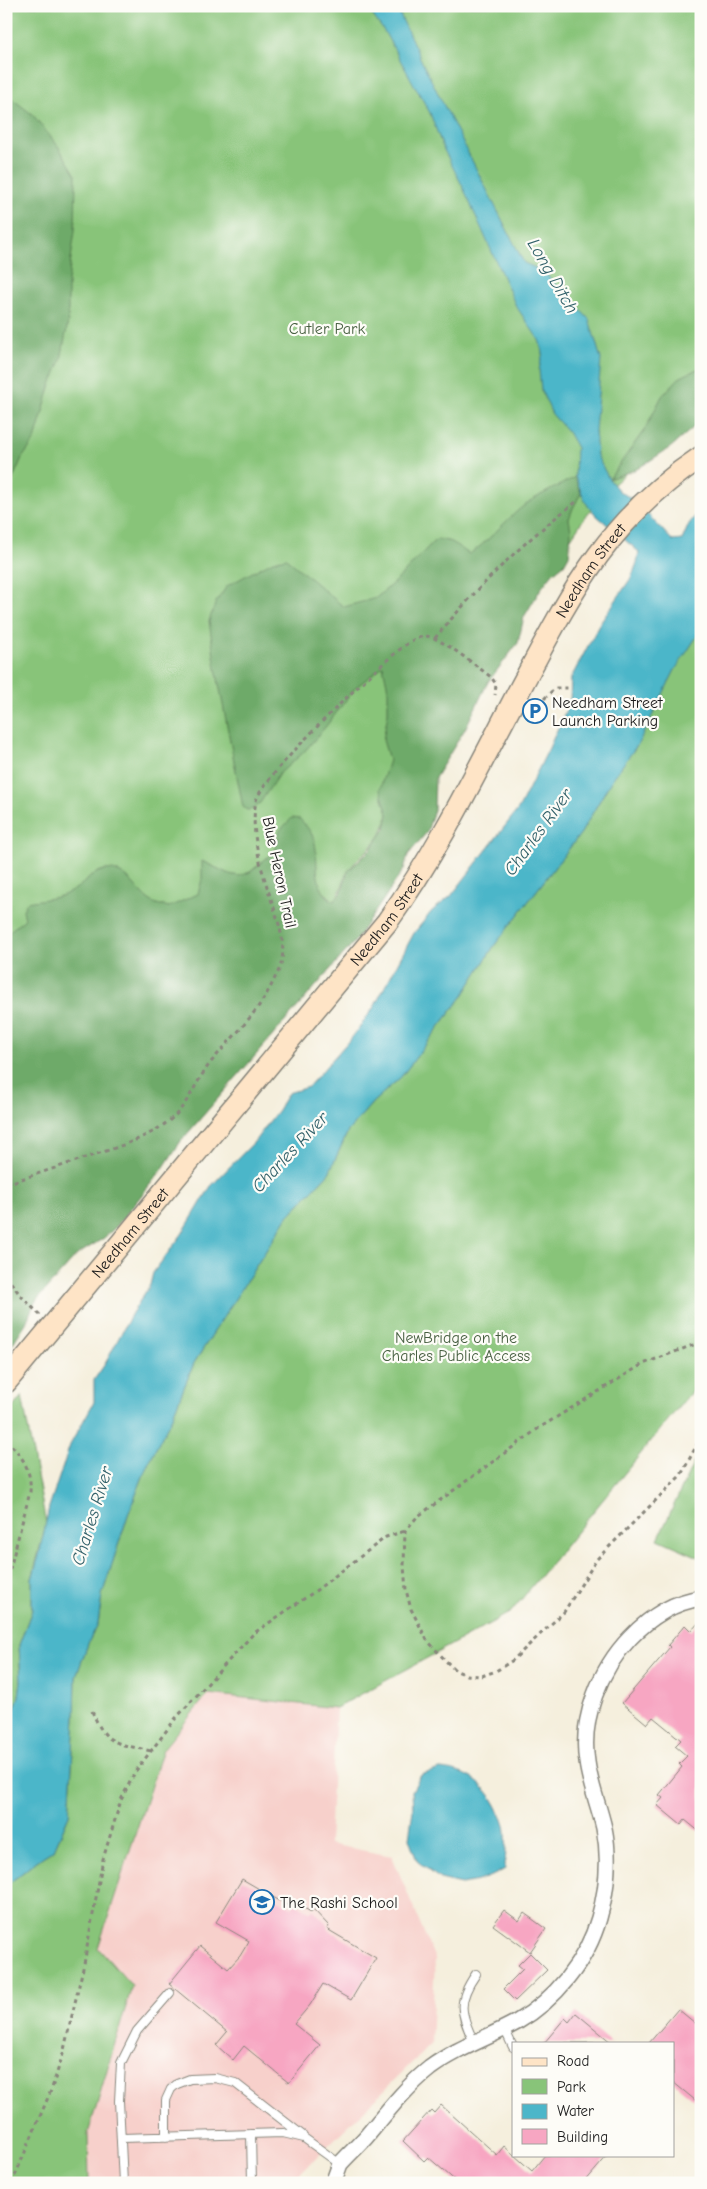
<svg xmlns="http://www.w3.org/2000/svg" width="707" height="2189" viewBox="0 0 707 2189" font-family="'Comic Neue',sans-serif">
  <style>
    .built { fill: #f7d0cb }
    .green { fill: #88c479; stroke: #52704a }
    .forest { fill: #6eaa69; stroke: #456342 }
    .water { fill: #4cb6c9; stroke: #346972 }
    .building { fill: #f7a6c2 }
    .lines { fill: none; stroke-linecap: round; stroke-linejoin: round }
    .lane-casing { stroke: #88867c; stroke-width: 10 }
    .street-casing { stroke: #88867c; stroke-width: 18 }
    .secondary-casing { stroke: #88867c; stroke-width: 24 }
    .path { stroke: #88867c; stroke-width: 3; stroke-dasharray: 4 4; stroke-linecap: butt }
    .lane { stroke: #fff; stroke-width: 8 }
    .street { stroke: #fff; stroke-width: 15 }
    .secondary { stroke: #fee4c6; stroke-width: 21 }
    .labels { text-anchor: middle; stroke-width: 4.5; stroke-linejoin: round; paint-order: stroke }
    .park-label { font-size: 16px; fill: #475f41; stroke: #fdfcf7 }
    .street-label { font-size: 16px; fill: #1c1c1c; stroke: #fdfcf7 }
    .poi-label { font-size: 16px; fill: #1c1c1c; stroke: #fdfcf7; text-anchor: start }
    .water-label { font-size: 18px; font-style: italic; fill: #32616a; stroke: #fdfcf7 }
  </style>
  <rect width="100%" height="100%" fill="#fdfcf7"/>
  <filter id="ink" filterUnits="userSpaceOnUse"><feTurbulence type="fractalNoise" baseFrequency=".02" numOctaves="2"/><feDisplacementMap in="SourceGraphic" scale="10" xChannelSelector="R" yChannelSelector="G"/><feConvolveMatrix kernelMatrix="1 2 1 2 8 2 1 2 1" color-interpolation-filters="sRGB"/></filter>
  <filter id="wash" filterUnits="userSpaceOnUse"><feTurbulence type="fractalNoise" baseFrequency=".0096" numOctaves="4" result="noise"/><feDisplacementMap in="SourceGraphic" scale="20" xChannelSelector="R" yChannelSelector="G"/><feGaussianBlur stdDeviation="1.12" result="paint"/><feColorMatrix in="noise" values="0 0 0 0 0 0 0 0 0 0 0 0 0 0 0 0 0 1.4 0 .05"/><feComposite in="paint" operator="in"/></filter>
  <g filter="url(#wash)">
    <rect width="100%" height="100%" fill="#f5efdd"/>
    <!-- built -->
    <path class="built" d="M208,1694L336,1708L329,1844L392,1856L435,1959L431,2044L290,2183H89L88,2134L132,1986L98,1948L163,1749Z"/>
    <!-- green -->
    <path class="green" d="M6,6H701V414L636,463L605,493L583,520L388,814C382,845 365,848 349,870C342,879 344,889 334,901L325,893L6,1337Z
      M701,630V1380L511,1612L336,1708L208,1694L163,1749L98,1948L132,1986L88,2134L89,2183H6V1885C23,1874 36,1859 54,1850L69,1815L75,1717L76,1677L89,1641L98,1624L102,1595L128,1515L147,1466L172,1417L194,1363L288,1216L329,1173L348,1131L373,1102L401,1077L462,997L494,946L581,833L611,781L638,744L675,669Z
      M22,1396L46,1523L32,1579V1610L19,1645L21,1681L19,1696L6,1735V1416Z
      M701,1447V1558L658,1539Z"/>
    <!-- forest -->
    <path class="forest" d="M6,94L33,115L58,146L76,175L75,230L68,281V322L61,360L50,387L35,440L22,458L11,483L6,489Z
      M701,367V421L671,447L637,469L609,479L645,429L662,396L679,378Z
      M575,477L581,493L573,508L569,519L571,531L569,555L564,564L553,573L540,590L524,617L518,643L488,682L465,729L435,778L434,810L427,832L408,855L404,869L356,940L181,1141L164,1167L117,1226L104,1238L77,1255L35,1302L26,1323L6,1354V934L25,919L23,910L27,902C42,899 59,899 72,891C87,883 96,865 116,871C132,876 140,896 154,903C159,905 165,906 169,907L198,894L202,879V861L229,874L239,876L250,872L275,851L280,830L292,818L300,819C306,826 313,833 315,843C319,862 312,889 334,901L341,893L348,871L370,850L385,829L388,814L380,789L389,760L383,740L388,713V689L383,666L355,688L327,725L304,752L279,774L260,803L254,809L247,810L243,807L216,669L209,621L216,602L227,586L273,561L286,558L344,607L376,598L398,579L433,542L438,539L452,542L469,554C484,546 506,520 521,508C537,495 558,487 575,477Z"/>
    <!-- water -->
    <path class="water" d="M366,6H396L422,62L524,263L543,271L589,319L601,359L595,431L597,456L609,479L619,491L634,500L673,541L682,540L689,524L701,509V630L675,670L638,744L611,781L581,833L494,946L462,997L401,1077L373,1102L348,1131L329,1173L288,1216L194,1363L172,1417L147,1466L128,1515L102,1595L98,1624L89,1641L76,1677L75,1717L69,1815L54,1850C36,1859 23,1874 6,1885V1735L19,1696L21,1681L19,1645L32,1610V1579L39,1555L49,1507L70,1445L94,1402V1380L105,1364L132,1313L150,1285L153,1273L182,1234L211,1186L254,1142L278,1110L288,1093L308,1087L353,1036L374,1007L414,933L432,911L451,896L519,808L549,748L570,701L571,678L599,625L631,578L637,563L639,552L596,515L586,503L575,477L576,446L568,432L552,414L541,390L539,370L543,352L539,340L516,306L462,185L443,148L430,113L384,31Z
      M440,1769C469,1771 487,1785 499,1811C503,1819 506,1825 506,1833C507,1845 505,1857 505,1869L496,1874L478,1881L462,1884L440,1879L417,1861L409,1838L413,1810L412,1791L421,1775Z"/>
    <g id="blocks">
      <!-- building -->
      <path class="building" d="M701,1620V1833L685,1820L681,1825L657,1805L663,1798L659,1795L682,1767L679,1764L687,1756L675,1746L681,1740L653,1717L647,1724L622,1703L670,1647L668,1645L685,1625L691,1631Z
        M242,1879L292,1908L295,1903L311,1912L313,1909L329,1926L327,1929L376,1958L351,2000L323,1984L310,2005L294,2024L320,2045L289,2083L244,2046L233,2060L216,2045L227,2032L169,1984L200,1946L228,1969L240,1956L249,1941L216,1922Z
        M504,1910L519,1921L524,1913L546,1929L530,1952L493,1925Z
        M530,1953L547,1970L515,2001L503,1989L523,1969L518,1965Z
        M678,2009L701,2028V2105L673,2082V2043H649Z
        M576,2013L612,2043H544L565,2018L569,2022Z
        M441,2105L497,2155L504,2146L532,2171L545,2155H608L584,2183H458L428,2157L424,2161L403,2141L431,2110L434,2113Z"/>
    </g>
  </g>
  <g filter="url(#ink)">
    <use href="#blocks" fill-opacity="0" stroke="#88867c" stroke-width="1"/>
    <g class="lines">
      <defs>
        <path id="lane" d="M518,697L537,707
          M504,2028L513,2047
          M474,2042C460,2013 457,2001 476,1974
          M251,2134L252,2183
          M166,2137V2100L171,2089L177,2084L190,2079L215,2078L235,2083L302,2135
          M122,2138L283,2133L304,2138L340,2164
          M123,2183L119,2101L121,2063L137,2031L170,1993"/>
        <path id="street" d="M333,2183L340,2164C348,2155 358,2146 366,2137C386,2113 406,2087 430,2068C457,2048 488,2038 517,2022C555,2000 587,1961 599,1918C607,1890 610,1857 604,1828C599,1806 590,1785 587,1762C580,1719 600,1669 630,1638C649,1618 673,1602 701,1598"/>
        <g id="secondary">
          <path id="s1" d="M6,1382L387,922C441,847 480,764 523,683C572,591 610,517 701,457"/>
        </g>
      </defs>
      <!-- lane casing -->
      <use href="#lane" class="lane-casing"/>
      <!-- street casing -->
      <use href="#street" class="street-casing"/>
      <!-- secondary casing -->
      <use href="#secondary" class="secondary-casing"/>
      <!-- path -->
      <path class="path" d="M435,638C478,587 525,539 579,500
        M544,699L555,688H571
        M6,1184C34,1175 61,1166 88,1157C114,1148 144,1140 166,1123C188,1108 195,1081 212,1061C234,1035 259,1012 274,980C276,975 280,969 281,964C287,941 276,915 269,893C260,865 250,830 256,801C260,778 389,653 413,640C417,638 422,636 426,636C439,636 479,668 491,677L496,684L495,695
        M6,1276L21,1296L40,1315
        M701,1342L643,1364L539,1428L417,1517L405,1531L404,1566L406,1590L411,1609L427,1640L446,1661L455,1670L466,1675L482,1676L496,1671L513,1660L564,1612L597,1559L681,1475L701,1437
        M6,1440C22,1455 32,1470 30,1492L6,1584
        M92,1711C106,1746 117,1743 151,1751
        M12,2183L52,2088L63,2054L84,1964L103,1859L121,1800L135,1772L176,1718L254,1633L314,1592L386,1537L405,1531"/>
      <!-- lane -->
      <use href="#lane" class="lane"/>
      <!-- street -->
      <use href="#street" class="street"/>
      <!-- secondary -->
      <use href="#secondary" class="secondary"/>
    </g>
  </g>
  <!-- icons -->
  <defs>
    <symbol id="parking-ring" viewBox="-11 -11 22 22"><circle r="9.5" fill="#fdfcf7" stroke="#1f6fb2" stroke-width="1.5"/><path d="M-3.5-5.5H1a3.5 3.5 0 0 1 0 7H-1V5.5H-3.5ZM-1-3.4V-.6H.8a1.4 1.4 0 0 0 0-2.8Z" fill="#1f6fb2"/></symbol>
    <symbol id="school-ring" viewBox="-11 -11 22 22"><circle r="9.5" fill="#fdfcf7" stroke="#1f6fb2" stroke-width="1.5"/><path d="M0-5L7-2L0 1L-7-2ZM-4 1L0 2.5L4 1V4Q0 6-4 4Z" fill="#1f6fb2"/></symbol>
  </defs>
  <g fill-rule="evenodd">
    <use href="#parking-ring" x="521" y="697" width="28" height="28"/>
    <use href="#school-ring" x="248" y="1888" width="28" height="28"/>
  </g>
  <g class="labels">
    <!-- park labels -->
    <g class="park-label">
      <text x="327" y="334">Cutler Park</text>
      <text x="456" y="1343">NewBridge on the<tspan x="456" dy="18">Charles Public Access</tspan></text>
    </g>
    <!-- street labels -->
    <g class="street-label">
      <text dy="6" stroke="none"><textPath href="#s1" startOffset="1004">Needham Street</textPath></text>
      <text transform="translate(280 872) rotate(78)" y="6">Blue Heron Trail</text>
      <text dy="6" stroke="none"><textPath href="#s1" startOffset="599">Needham Street</textPath></text>
      <text dy="6" stroke="none"><textPath href="#s1" startOffset="194">Needham Street</textPath></text>
    </g>
    <!-- poi labels -->
    <g class="poi-label">
      <text x="552" y="708">Needham Street<tspan x="552" dy="18">Launch Parking</tspan></text>
      <text x="280" y="1908">The Rashi School</text>
    </g>
    <!-- water labels -->
    <g class="water-label">
      <text transform="translate(553 276) rotate(60)" y="6">Long Ditch</text>
      <text transform="translate(538 832) rotate(-54)" y="6">Charles River</text>
      <text transform="translate(290 1152) rotate(-47)" y="6">Charles River</text>
      <text transform="translate(92 1516) rotate(-73)" y="6">Charles River</text>
    </g>
  </g>
  <!-- margin -->
  <rect width="707" height="2189" fill="none" stroke="#fdfcf7" stroke-width="25"/>
  <!-- legend -->
  <rect x="512" y="2042" width="162" height="115" fill="#fdfcf7" stroke="#a3a29f"/>
  <rect x="522" y="2058" width="25" height="8" fill="#fee4c6" stroke="#a3a29f"/>
  <text x="557" y="2066" font-size="15" fill="#1c1c1c">Road</text>
  <rect x="522" y="2079" width="25" height="15" fill="#88c479" stroke="#a3a29f"/>
  <text x="557" y="2092" font-size="15" fill="#1c1c1c">Park</text>
  <rect x="522" y="2104" width="25" height="15" fill="#4cb6c9" stroke="#a3a29f"/>
  <text x="557" y="2116" font-size="15" fill="#1c1c1c">Water</text>
  <rect x="522" y="2129" width="25" height="15" fill="#f7a6c2" stroke="#a3a29f"/>
  <text x="557" y="2142" font-size="15" fill="#1c1c1c">Building</text>
</svg>
